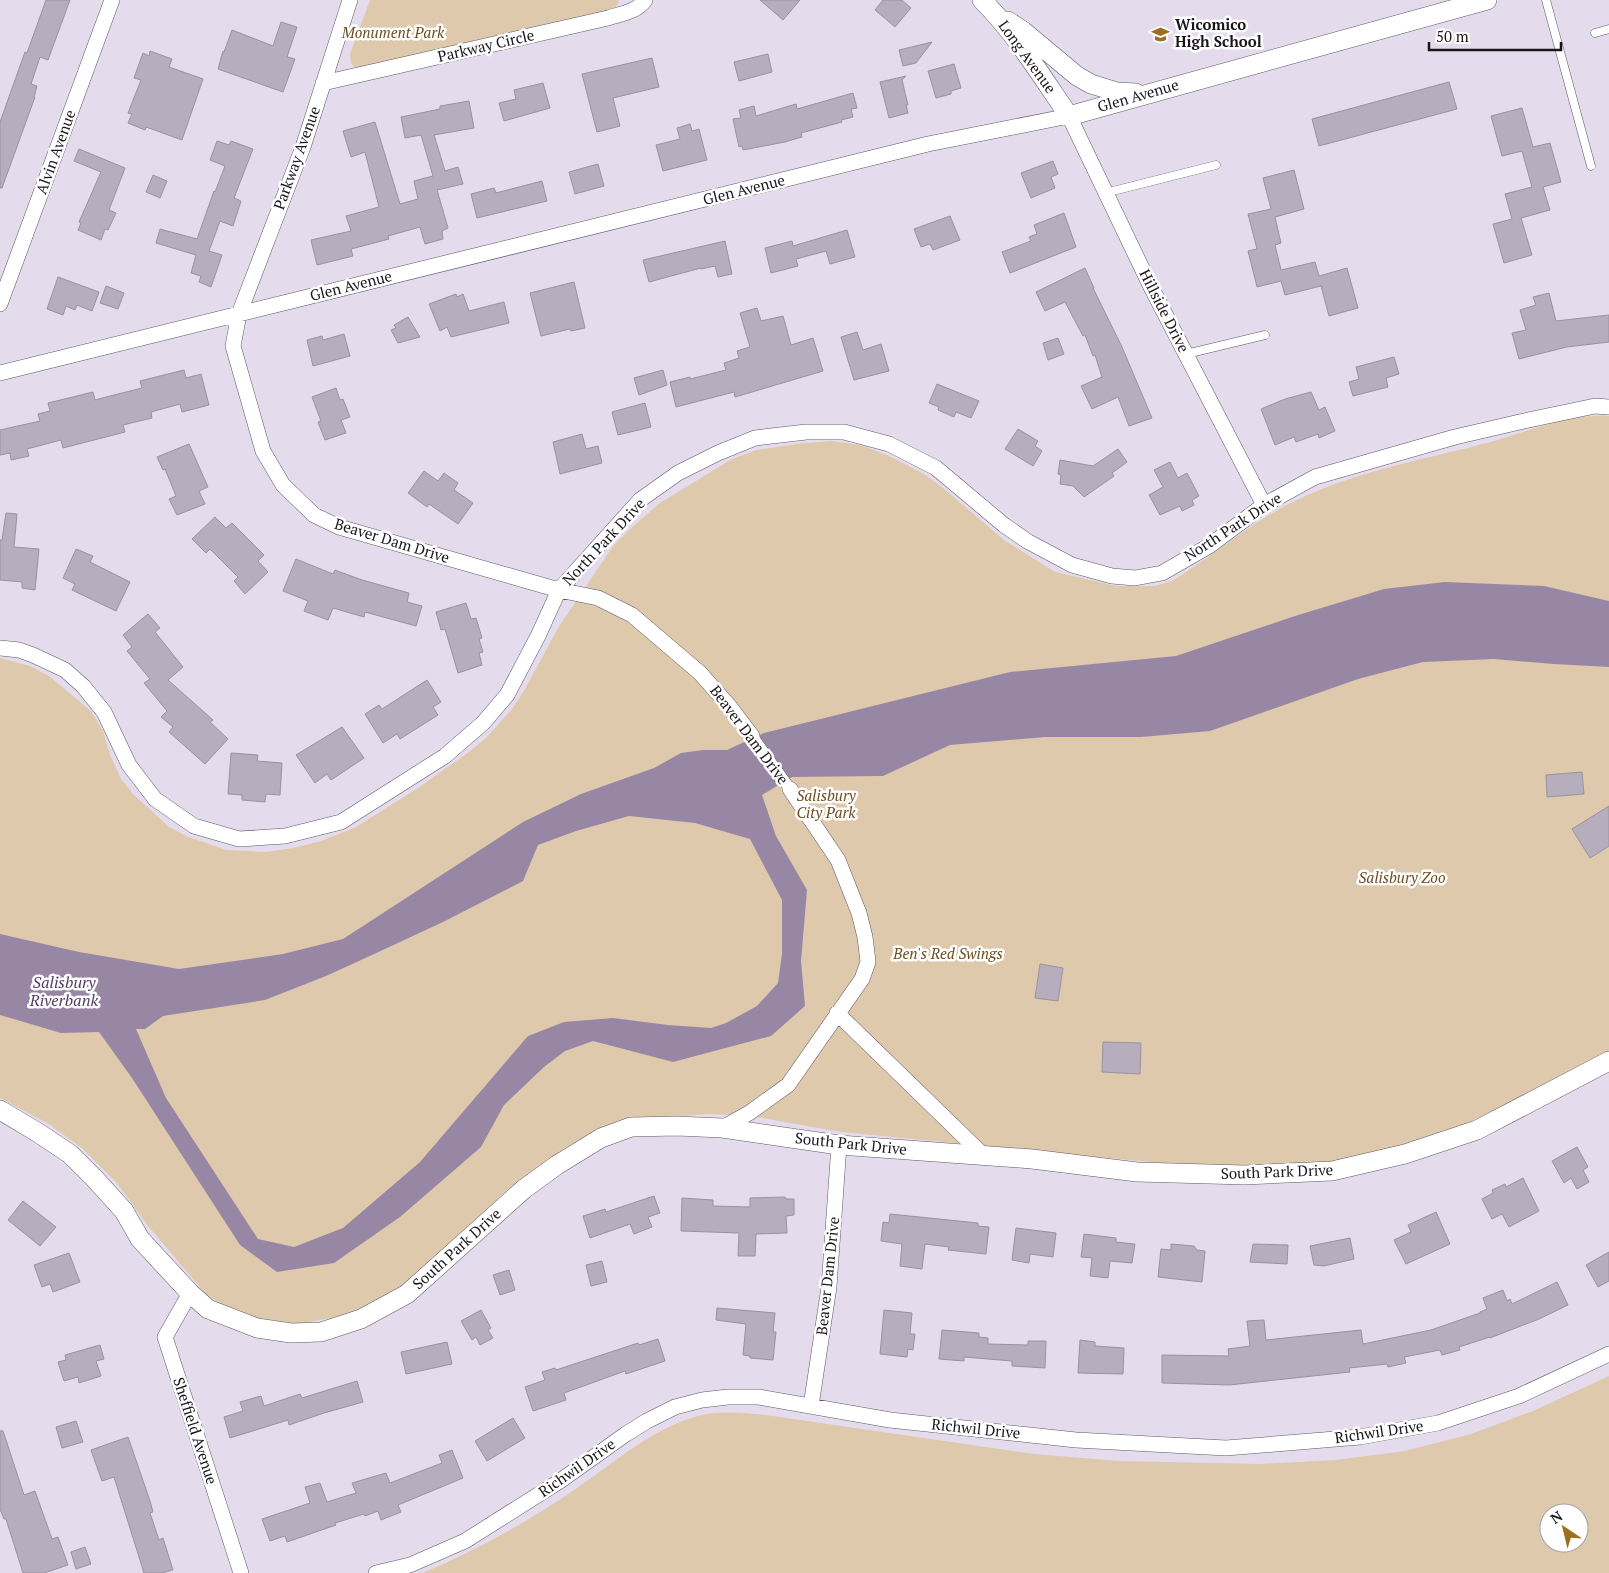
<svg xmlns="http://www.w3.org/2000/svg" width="1609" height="1573" viewBox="0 0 1609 1573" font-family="'PT Serif',serif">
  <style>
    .green { fill: #dec9ad; fill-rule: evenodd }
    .water { fill: #9787a4; fill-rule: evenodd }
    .building { fill: #b6aebd; stroke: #9992a0 }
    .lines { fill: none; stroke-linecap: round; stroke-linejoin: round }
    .service-casing { stroke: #5e5764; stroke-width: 9 }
    .pedestrian-casing { stroke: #5e5764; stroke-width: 12 }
    .minor-casing { stroke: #5e5764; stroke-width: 16 }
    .tertiary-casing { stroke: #5e5764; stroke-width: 20 }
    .service { stroke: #fff; stroke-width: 8 }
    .pedestrian { stroke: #fff; stroke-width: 11 }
    .minor { stroke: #fff; stroke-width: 15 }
    .tertiary { stroke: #fff; stroke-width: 19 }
    .labels { text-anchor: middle; stroke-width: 5; stroke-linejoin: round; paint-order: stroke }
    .poi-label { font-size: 15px; font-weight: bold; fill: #18151b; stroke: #fff; text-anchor: start }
    .park-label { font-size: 15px; font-style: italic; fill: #6c4d1d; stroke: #fff }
    .street-label { font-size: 15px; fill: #18151b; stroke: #fff }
    .water-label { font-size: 16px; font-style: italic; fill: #553c67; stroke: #fff }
  </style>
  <rect width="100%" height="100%" fill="#e4dcec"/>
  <!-- green -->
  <path class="green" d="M370,0H619L617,5L611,12L356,69L351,63L350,54Z
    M1609,416V1051L1531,1092L1464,1125L1429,1139L1334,1162L1279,1166L1202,1167L841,1132L751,1116L711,1114L632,1119L595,1131L561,1150L532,1173L401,1290L375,1303L341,1316L299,1324L251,1317L225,1307L206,1294L148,1226L117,1183L83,1149L49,1124L0,1098V658L30,666L49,676L91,711L103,731L110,755L121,779L134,795L168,826L186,836L226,850L266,852L293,848L321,841L356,827L418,788L469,752L487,737L512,709L525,689L558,628L613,546L629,530L660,503L732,459L757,450L796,444L831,441L860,445L887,455L924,474L943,488L1004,540L1055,572L1116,586H1155L1172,581C1215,555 1253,520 1299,499C1360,470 1427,459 1491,442C1529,431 1569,414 1609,416Z
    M1609,1376V1573H423C477,1550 529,1521 577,1488C615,1462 653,1428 698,1416C720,1410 744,1413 766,1415L1034,1454L1119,1461L1260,1464L1335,1460L1405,1451L1471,1434L1533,1411ZM1549,1513H1579V1543H1549Z"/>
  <!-- water -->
  <path class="water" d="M1445,582L1544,586L1609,601V667L1554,664L1494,659L1423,662L1358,679L1210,731L1141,737H1045L950,745L883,776L792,777L762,795L776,836L807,890L801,961L805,1006L771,1036L673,1062L593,1041L565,1051L544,1067L504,1105L481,1147L400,1217L334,1263L277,1272L240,1245L132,1078L99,1032L61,1033L0,1015V934L79,952L179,969L283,954L343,939L523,822L581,794L654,768L681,753L703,750H727L764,733L1010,672L1176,656L1295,616L1384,589ZM629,816L695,823L750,839L782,900V954L778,983L757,1006L726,1023L711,1028L668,1025L613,1018L564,1022L528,1036L420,1162L343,1228L294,1247L258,1239L166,1098L136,1029H145L163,1016L265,1000L326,976L372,955L443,922L523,881L538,845L576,831Z"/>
  <!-- building -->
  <path class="building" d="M46,0H70L48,60L40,57L31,84L37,86L34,97H35L2,188H0V122L25,52L27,53Z
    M760,0H800L783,20Z
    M883,0H902L911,8L895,27L875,10Z
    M281,22L297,27L287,57L295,59L283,92L218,69L223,51L224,52L232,30L273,46Z
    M932,42L916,63L903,66L899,50Z
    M150,51L172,59L169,67L203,79L182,140L146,127L145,130L128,123L132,114L128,113L141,80L134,78L143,53L149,56Z
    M768,54L772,72L739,81L734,62Z
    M652,58L659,87L613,98L620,126L597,132L582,74Z
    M954,64L961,88L951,91V94L936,98L928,71Z
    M906,76L902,80L908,105H906L908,113L889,118L880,82Z
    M1449,82L1457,109L1319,146L1312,119Z
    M543,83L550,108L504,121L499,103L516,99L514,90Z
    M853,93L857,108L851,109L853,117L841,120L842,122L801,133L802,137L785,142L743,150L742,146L739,147L733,119L741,118L739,110L754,106L756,116L796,104L797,109Z
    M469,101L474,128L434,135L445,171L458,167L463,184L437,190L448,228L442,231L443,239L425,244L420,227L388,236L389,239L351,249L353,256L317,265L311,240L351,231L346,216L379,207L365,152L351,157L343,131L375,122L400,204L418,199L414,181L433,176L421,135L405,138L401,117L440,109V106Z
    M1522,108L1533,147L1550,143L1561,182L1543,187L1550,210L1521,218L1532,255L1504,263L1493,224L1512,219L1505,194L1532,187L1522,151L1502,156L1491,116Z
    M690,124L692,131L699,129L707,160L663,171L656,145L680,139L677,128Z
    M217,141L229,145L231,141L253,149L234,198L241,201L233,226L220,221L209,251L222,255L211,287L199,282L201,276L191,273L196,255L156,243L160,229L197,239L214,191L215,192L225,166L210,160Z
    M79,149L125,168L109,210L116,213L108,230L105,229L101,240L78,230L81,223L79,222L101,172L74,161Z
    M1053,161L1058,174L1051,177L1055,188L1031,198L1021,173Z
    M598,164L604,186L575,194L569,172Z
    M1294,170L1304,209L1275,217L1281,243L1275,245L1281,270L1315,262L1319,276L1347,268L1358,308L1329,316L1321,286L1285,295L1281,281L1257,287L1248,251L1257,249L1248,214L1271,209L1263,178Z
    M153,175L167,181L160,198L146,192Z
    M542,181L547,201L477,218L471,194L494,188L496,193Z
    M1064,213L1076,247L1010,273L1002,252L1031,241L1029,237L1037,234L1034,225Z
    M950,216L960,240L933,250L930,244L921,247L914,229Z
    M847,230L855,257L830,264L826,251L796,259L798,266L771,273L765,248L792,241L793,246Z
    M725,241L732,274L718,277L715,266L701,269V268L649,282L643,260Z
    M1085,268L1094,288H1093L1122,347L1152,418L1129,426L1118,397L1092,409L1081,386L1102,377L1095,355L1093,356L1085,335L1083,336L1065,302L1045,311L1036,292Z
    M58,277L99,292L92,311L77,305L75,310L66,306L63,315L47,309Z
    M574,282L585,328L571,331L570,329L541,336L530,293Z
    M106,286L124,293L118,309L100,303Z
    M1549,293L1556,321L1609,315V342L1567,347L1519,359L1512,333L1526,330L1520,310L1536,305L1533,297Z
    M456,294L457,297L463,294L469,311L504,302L509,323L451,337L447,327L440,331L429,304Z
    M757,308L761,321L783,316L791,345L813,338L823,371L735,397L734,392L676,407L670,382L690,377V379L726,370L724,363L739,358L737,351L750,347L740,313Z
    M408,317L420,337L398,343L391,330L396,328L394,325Z
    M857,332L863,350L881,344L889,371L854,380L841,337Z
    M344,334L350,356L313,366L307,340L322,336L323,340Z
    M1058,338L1064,354L1048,360L1043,343Z
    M1394,357L1399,374L1386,378L1388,387L1353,396L1349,382L1359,379L1356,367Z
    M184,370L186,378L201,374L209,405L182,412L180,404L151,412L152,418L123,425L125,432L63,448L61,440L27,449L29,456L11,460L10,453L0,455V430L40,421L38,414L50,411L48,403L93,392L95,400L110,396L142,388L140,381Z
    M663,370L667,385L639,395L634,378Z
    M937,384L979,401L971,418L956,412L954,417L938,410L939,407L929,403Z
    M336,388L340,400L343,399L350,417L341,420L346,433L325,440L318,422L321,421L312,397Z
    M1311,392L1319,410L1325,407L1335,431L1319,438L1318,434L1296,442L1294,437L1275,445L1261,409L1285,399Z
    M645,403L651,427L618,435L612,412Z
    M1018,429L1038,441L1035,446L1042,451L1033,466L1005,449Z
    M582,434L586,449L598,446L602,463L560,474L553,442Z
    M189,444L208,487L199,491L205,504L177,515L169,499L176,496L165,469L163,470L157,457Z
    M1118,449L1127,462L1112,473L1114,476L1084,497L1073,486L1060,484L1061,475L1058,474L1060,460L1093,466Z
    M1170,462L1178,478L1187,473L1199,496L1192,500L1194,505L1182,511L1180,506L1160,515L1149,495L1163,487L1154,470Z
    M424,471L438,481L444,473L458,483L454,490L473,503L458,524L429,504L427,507L408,493Z
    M6,513L17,514L14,547L39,549L35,590L22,588V582L0,580V540H2Z
    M215,517L226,528L232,523L264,555L258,561L268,572L245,594L234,581L238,577L210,549L206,553L192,539Z
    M76,549L93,556L90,562L130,582L116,611L72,590L75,584L63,578Z
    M296,559L333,574L335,570L362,580L409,593L407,602L422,606L416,626L365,612L364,617L333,608L328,620L304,611L308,601L283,591Z
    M466,603L471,619L476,618L482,638L479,639L483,652L479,653L482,665L458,673L445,629L441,630L436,612Z
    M148,614L160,628L155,632L183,667L168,680L213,720L210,722L228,739L205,764L169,732L173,727L161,717L167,711L144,683L150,679L127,651L132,647L123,635Z
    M427,680L441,702L433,707L438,715L400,739L397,734L383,743L365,714L379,705L382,709Z
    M342,727L364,758L331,780L327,774L315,783L296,755Z
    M231,753L258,755L257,761L282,763L280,795L266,794L265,802L242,800V795L228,794Z
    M1582,772L1584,794L1547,797L1546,775Z
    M1609,806V846L1590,858L1572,829Z
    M1040,964L1063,968L1058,1001L1035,998Z
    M1103,1042L1141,1043L1140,1074L1102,1072Z
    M1577,1147L1588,1167L1583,1170L1589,1182L1577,1189L1571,1178L1564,1183L1552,1161Z
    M1523,1178L1539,1211L1509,1227L1502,1214L1492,1219L1482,1199L1493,1193L1492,1190L1505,1184L1506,1187Z
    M654,1196L660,1213L648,1217L652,1227L634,1234L630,1224L590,1238L583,1216L605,1209L606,1212Z
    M785,1197L786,1199H794V1215L786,1216L787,1233L756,1234L755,1256H738L739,1233L681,1231L682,1198L713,1200V1206L750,1207V1198Z
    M23,1201L56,1227L40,1246L8,1220Z
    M1436,1212L1450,1244L1406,1264L1394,1240L1411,1232L1408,1225Z
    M890,1214L978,1223V1226L989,1227L986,1254L948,1250L949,1247L925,1244L922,1269L900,1266L902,1244L881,1241L883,1222L889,1223Z
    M1016,1228L1056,1233L1053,1257L1030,1254L1029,1263L1012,1260Z
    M1084,1234L1116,1238V1242L1135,1244L1132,1263L1110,1261L1108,1278L1090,1276L1092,1258L1081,1257Z
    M1350,1238L1354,1259L1324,1266L1314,1265L1310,1246Z
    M1171,1244L1194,1246L1197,1250L1205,1251L1202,1282L1158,1277L1161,1249L1171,1250Z
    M1253,1244L1288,1245L1287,1264L1250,1262Z
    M1609,1252V1281L1598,1287L1586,1265Z
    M69,1253L80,1282L53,1292L50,1284L42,1287L34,1265Z
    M602,1261L607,1282L591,1286L586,1265Z
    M509,1270L515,1290L500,1295L493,1275Z
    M1557,1282L1568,1305L1539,1319L1490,1338V1337L1459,1347L1460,1350L1442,1355L1440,1350L1404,1357L1406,1363L1388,1367L1387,1364L1349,1368L1350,1372L1229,1385L1162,1383V1355L1229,1356L1228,1349L1250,1346L1247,1321L1264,1320L1266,1340L1361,1330L1363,1344L1431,1330L1480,1313V1312L1487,1309L1483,1298L1503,1290L1507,1301L1510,1299L1512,1304Z
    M717,1308L775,1313L773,1332H776L773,1360L750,1358V1356L743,1355L746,1324L716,1320Z
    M481,1310L491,1328L488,1330L493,1338L480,1345L476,1337L472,1340L461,1321Z
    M884,1310L912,1313L910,1334H915L913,1350L908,1349L907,1357L880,1354Z
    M942,1330L979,1333V1337L988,1338V1344L1028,1345V1341H1046L1045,1368L1012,1366V1361L964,1357V1361L939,1359Z
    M658,1339L665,1361L626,1374L625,1371L564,1393L566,1400L533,1411L525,1387L545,1380L542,1372L555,1368L556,1370L638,1343L639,1345Z
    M1080,1340L1095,1342V1346L1124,1348L1123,1374L1078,1373Z
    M447,1342L452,1364L406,1374L401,1352Z
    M100,1345L104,1359L96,1361L101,1376L79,1383L78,1377L64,1381L58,1362L66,1360L65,1355Z
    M357,1381L363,1402L324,1413L289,1425L288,1420L230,1438L224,1417L243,1411L240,1402L261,1396L264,1406L300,1394L302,1398Z
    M513,1418L525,1438L487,1461L475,1441Z
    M76,1421L83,1442L62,1448L56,1427Z
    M0,1431H3L24,1495L35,1491L52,1539L58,1537L68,1565L44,1573H23L6,1519H4L0,1509Z
    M128,1437L150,1501L153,1512L150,1513L159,1540L163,1538L173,1570L162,1573H144L114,1477L102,1481L91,1450Z
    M452,1450L463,1478L398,1505L401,1512L381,1520L378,1511L365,1516L364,1514L335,1523L336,1525L287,1542L285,1536L270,1541L262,1519L310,1503L305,1487L320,1483L327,1502L356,1493L352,1483L386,1473L390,1483L442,1463L439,1455Z
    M85,1547L91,1564L76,1569L71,1552Z"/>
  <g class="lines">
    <defs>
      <path id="service" d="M1546,0L1591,166
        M1595,33L1609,29
        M1105,193L1216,165
        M1186,354L1265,335"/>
      <path id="pedestrian" d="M752,736L790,789"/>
      <path id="minor" d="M350,0L303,147L239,314L233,346L263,451L283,485L314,515L339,527L559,590L598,598L632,615L700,673L730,707L752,736
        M323,83L608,18C620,14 637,12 645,0
        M0,304L112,0
        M0,373L928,144L1069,116L1150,285L1264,505
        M0,648L19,650L33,655L65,670L83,686L104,712L129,765L155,799L194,826L239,839L285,836L341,822L445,756L483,723L507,695L538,636L559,590L640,500L678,473L718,453L755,438L806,432H844L889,444L936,468L1004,525L1027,541L1072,565L1112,576L1135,578L1162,573L1209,546L1264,505L1315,477L1455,437L1524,421L1595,406L1609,407
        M837,1013L984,1156
        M722,1128L749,1113L788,1085L862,979L868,962L865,937L859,913L838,860L790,789
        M190,1293L165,1337L241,1573
        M811,1406L829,1287L839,1145
        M376,1573L410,1565L465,1541L560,1481L626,1434L647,1421L675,1407L702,1400L728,1397H759L890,1420L1076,1440L1226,1448L1360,1437L1438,1423L1519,1396L1609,1354"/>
      <path id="tertiary" d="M982,0C1016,34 1042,77 1069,116L1487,0
        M1008,21L1023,31L1077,76L1091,84L1117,92L1136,93
        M0,1110L37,1132L70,1154L95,1179L124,1211L140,1239L190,1293L208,1309L257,1328L291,1333L321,1332L361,1319L407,1294L524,1189L557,1165L601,1138L631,1127L677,1126L722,1128L839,1145L1032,1159L1137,1172L1245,1175L1332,1171L1405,1154L1477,1130L1609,1061"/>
    </defs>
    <!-- service casing -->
    <use href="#service" class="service-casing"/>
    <!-- pedestrian casing -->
    <use href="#pedestrian" class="pedestrian-casing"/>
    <!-- minor casing -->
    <use href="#minor" class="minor-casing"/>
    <!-- tertiary casing -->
    <use href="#tertiary" class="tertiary-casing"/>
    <!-- service -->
    <use href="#service" class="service"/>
    <!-- pedestrian -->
    <use href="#pedestrian" class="pedestrian"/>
    <!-- minor -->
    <use href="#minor" class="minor"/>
    <!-- tertiary -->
    <use href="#tertiary" class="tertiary"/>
  </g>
  <!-- icons -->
  <defs>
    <symbol id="school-bare" viewBox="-9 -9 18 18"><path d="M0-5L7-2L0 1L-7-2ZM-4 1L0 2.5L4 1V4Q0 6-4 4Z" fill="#9d6e20" stroke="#fff" stroke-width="2.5" paint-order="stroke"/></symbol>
  </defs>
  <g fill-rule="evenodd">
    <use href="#school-bare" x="1148" y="22" width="25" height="25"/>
  </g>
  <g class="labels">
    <!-- poi labels -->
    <g class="poi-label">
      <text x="1175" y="30">Wicomico<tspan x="1175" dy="17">High School</tspan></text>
    </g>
    <!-- park labels -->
    <g class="park-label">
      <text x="393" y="38">Monument Park</text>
      <text x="826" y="801">Salisbury<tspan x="826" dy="17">City Park</tspan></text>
      <text x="1402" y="883">Salisbury Zoo</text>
      <text x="948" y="959">Ben's Red Swings</text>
    </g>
    <!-- street labels -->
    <g class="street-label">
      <text transform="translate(486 46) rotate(-13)" y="5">Parkway Circle</text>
      <text transform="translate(1027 57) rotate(54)" y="5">Long Avenue</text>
      <text transform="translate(1138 96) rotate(-16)" y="5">Glen Avenue</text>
      <text transform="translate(56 152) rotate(-70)" y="5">Alvin Avenue</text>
      <text transform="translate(297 158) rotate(-70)" y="5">Parkway Avenue</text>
      <text transform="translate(744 190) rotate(-14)" y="5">Glen Avenue</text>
      <text transform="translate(351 286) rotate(-14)" y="5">Glen Avenue</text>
      <text transform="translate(1164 311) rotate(63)" y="5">Hillside Drive</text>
      <text transform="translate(1233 527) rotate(-33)" y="5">North Park Drive</text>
      <text transform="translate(392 541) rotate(17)" y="5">Beaver Dam Drive</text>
      <text transform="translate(604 542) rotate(-47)" y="5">North Park Drive</text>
      <text transform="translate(749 735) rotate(53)" y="5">Beaver Dam Drive</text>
      <text transform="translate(851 1144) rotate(6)" y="5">South Park Drive</text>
      <text transform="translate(1277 1172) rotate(-2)" y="5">South Park Drive</text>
      <text transform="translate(457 1249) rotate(-42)" y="5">South Park Drive</text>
      <text transform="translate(828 1276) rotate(-84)" y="5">Beaver Dam Drive</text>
      <text transform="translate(976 1429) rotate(6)" y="5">Richwil Drive</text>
      <text transform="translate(195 1431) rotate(72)" y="5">Sheffield Avenue</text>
      <text transform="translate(1379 1432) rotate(-8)" y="5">Richwil Drive</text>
      <text transform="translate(577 1468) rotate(-35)" y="5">Richwil Drive</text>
    </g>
    <!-- water labels -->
    <g class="water-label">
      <text x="64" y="988">Salisbury<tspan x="64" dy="18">Riverbank</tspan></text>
    </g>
  </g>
  <!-- north arrow -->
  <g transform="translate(1564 1528) rotate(325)"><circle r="24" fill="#ffffff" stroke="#a3a1a4"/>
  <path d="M0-4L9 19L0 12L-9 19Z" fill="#9d6e20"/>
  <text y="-8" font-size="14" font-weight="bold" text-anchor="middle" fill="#18151b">N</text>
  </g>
  <!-- scale -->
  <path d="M1429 42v8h132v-8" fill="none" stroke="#18151b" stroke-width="2.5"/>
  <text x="1436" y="42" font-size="15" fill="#18151b" stroke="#ffffff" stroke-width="4" paint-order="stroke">50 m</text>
</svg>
